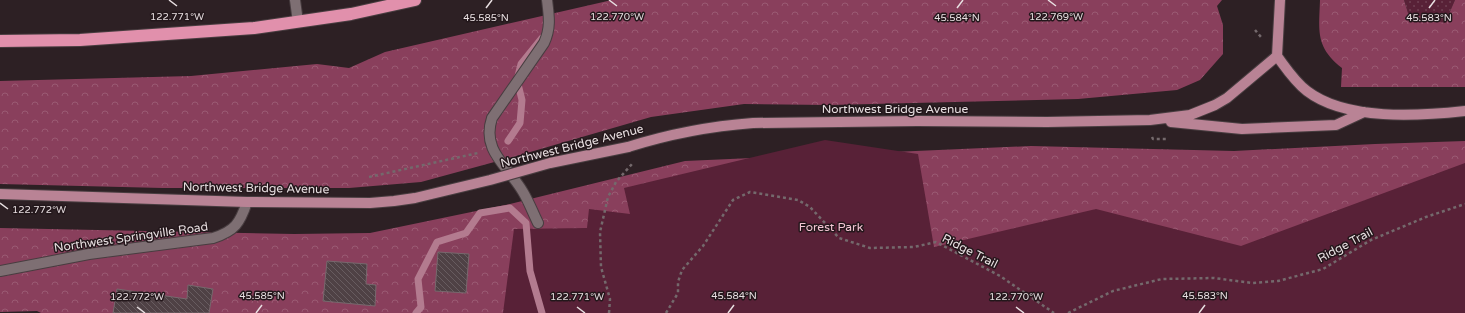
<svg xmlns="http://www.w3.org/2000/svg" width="1465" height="313" viewBox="0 0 1465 313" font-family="'Varela Round',sans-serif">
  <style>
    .grass { fill: url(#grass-dots) }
    .forest { fill: url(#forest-crowns) }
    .park { fill: #582137 }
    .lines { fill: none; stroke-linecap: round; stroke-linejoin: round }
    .stream { stroke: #b37b8f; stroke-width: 7 }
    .building { fill: url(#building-back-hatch); stroke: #77686d }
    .lane-casing { stroke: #483d40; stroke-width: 12 }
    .street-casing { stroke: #483d40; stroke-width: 12 }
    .primary-casing { stroke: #483d40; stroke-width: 12 }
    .highway-casing { stroke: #483d40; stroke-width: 14 }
    .path { stroke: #74696c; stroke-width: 2.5; stroke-dasharray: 3 3; stroke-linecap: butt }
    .lane { stroke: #7e6f73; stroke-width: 10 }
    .street { stroke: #7e6f73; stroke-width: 10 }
    .primary { stroke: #b98395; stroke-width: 10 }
    .highway { stroke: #e190ac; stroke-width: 12 }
    .primary-bridge-casing { stroke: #483d40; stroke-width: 12; stroke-linecap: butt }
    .primary-bridge { stroke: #b98395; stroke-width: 10 }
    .ticks { fill: none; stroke: #e8dfe1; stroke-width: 1.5 }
    .labels { text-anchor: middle; stroke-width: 3; stroke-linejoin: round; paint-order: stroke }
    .street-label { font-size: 12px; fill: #e8dfe1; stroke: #23171b }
    .park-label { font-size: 12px; fill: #f2c5d3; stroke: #23171b }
    .ticks-label { font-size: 10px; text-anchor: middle; fill: #e8dfe1; stroke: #23171b; stroke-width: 3; stroke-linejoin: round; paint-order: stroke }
  </style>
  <defs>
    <pattern id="grass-dots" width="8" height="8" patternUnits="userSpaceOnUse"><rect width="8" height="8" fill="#582137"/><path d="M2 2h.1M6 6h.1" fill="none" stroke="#704154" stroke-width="1.8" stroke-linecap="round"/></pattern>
    <pattern id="forest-crowns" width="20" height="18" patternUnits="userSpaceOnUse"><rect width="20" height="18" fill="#893f5c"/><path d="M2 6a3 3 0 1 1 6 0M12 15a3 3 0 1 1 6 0" fill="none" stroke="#9a5a73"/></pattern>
    <pattern id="building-back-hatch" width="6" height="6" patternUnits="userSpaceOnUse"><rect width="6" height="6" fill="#4f4145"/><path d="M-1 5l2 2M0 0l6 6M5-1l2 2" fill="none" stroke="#685c60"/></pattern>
  </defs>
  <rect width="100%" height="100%" fill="#2d2024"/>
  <!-- grass -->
  <path class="grass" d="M1404,0H1455L1445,23L1408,13Z"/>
  <!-- forest -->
  <path class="forest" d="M612,0H1222L1217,6L1223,25V54L1200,80L1177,90L1078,99L829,105L744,104L651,117L513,157L421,182L349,188H163L0,184V81L191,76L317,64L349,68L385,52Z
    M1320,0H1404L1408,13L1445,23L1455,0H1465V87H1341L1342,68C1315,47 1319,31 1320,0Z
    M1465,141V313H41L37,311L0,312V228L294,234L370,233L510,204L685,161L1031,146L1234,151L1375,144Z"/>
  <!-- park -->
  <path class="park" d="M825,140L918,154L934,247L1096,209L1241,246L1465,163V313H503L514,229L587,228L589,209L630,214L624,188Z"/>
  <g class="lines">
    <!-- stream -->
    <path class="stream" d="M508,141L520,123L522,100L517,80L521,64L542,38
      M416,313L421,307L418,279L437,242L466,233L480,213L510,208L526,223L530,271L542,313"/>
  </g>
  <!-- building -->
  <path class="building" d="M438,252L469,254L466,293L435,291Z
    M327,261L367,264L366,284L376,285L375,306L323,301Z
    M188,285L213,289L209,313H113L117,289L187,299Z"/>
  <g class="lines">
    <defs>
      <path id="lane" d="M538,223C533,213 529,202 523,192C508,166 481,151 492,118L544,43C551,28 549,16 547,0"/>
      <path id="street" d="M295,0L298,22
        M0,271L89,254L213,238C235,231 240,223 247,202"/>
      <path id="primary" d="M1277,56C1286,68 1294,81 1307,91C1346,121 1419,116 1465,111
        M1277,56L1280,0
        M1171,122L1242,129L1336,125L1364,112
        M628,147C666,135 713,126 753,123L917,121L1047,122L1150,120L1190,115L1215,105L1227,98L1277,56
        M0,194L247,202L370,203L394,201L415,198"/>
      <path id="highway" d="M0,41L80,40L254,28L351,14L415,0"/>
    </defs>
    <!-- lane casing -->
    <use href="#lane" class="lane-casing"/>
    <!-- street casing -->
    <use href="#street" class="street-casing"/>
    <!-- primary casing -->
    <use href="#primary" class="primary-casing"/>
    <!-- highway casing -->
    <use href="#highway" class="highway-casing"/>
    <!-- path -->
    <path class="path" d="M1255,30L1261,37
      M1152,137L1153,139H1166
      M369,177L478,153
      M609,313L610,299L601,267L600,232L608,197L616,182L632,164
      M666,313L678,293V282L682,270L703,246L733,200L750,192L798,200L810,207L839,238L870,248L914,247L936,242L1000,276L1054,313
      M1068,313L1113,291L1162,279L1214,278L1252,283L1278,281L1323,269L1371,240L1426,217L1465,204"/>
    <!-- lane -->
    <use href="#lane" class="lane"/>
    <!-- street -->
    <use href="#street" class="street"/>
    <!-- primary -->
    <use href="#primary" class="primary"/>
    <!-- highway -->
    <use href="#highway" class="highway"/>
    <defs>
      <path id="primary-bridge" d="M415,198L490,180L550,163L628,147"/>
    </defs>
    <!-- primary-bridge casing -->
    <use href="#primary-bridge" class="primary-bridge-casing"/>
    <!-- primary-bridge -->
    <use href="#primary-bridge" class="primary-bridge"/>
  </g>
  <!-- ticks -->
  <path class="ticks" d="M169,0L177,6M609,0L617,6M1048,0L1056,6M486,8L492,0M957,8L963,0M1429,8L1435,0M0,203L8,209M137,307L145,313M577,307L585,313M1016,307L1024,313M256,313L262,305M728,313L734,305M1199,313L1205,305"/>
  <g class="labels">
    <!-- street labels -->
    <g class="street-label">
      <text x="895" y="113">Northwest Bridge Avenue</text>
      <text transform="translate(572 146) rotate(-14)" y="4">Northwest Bridge Avenue</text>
      <text transform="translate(256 188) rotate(1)" y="4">Northwest Bridge Avenue</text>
      <text transform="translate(131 237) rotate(-8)" y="4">Northwest Springville Road</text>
      <text transform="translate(1345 245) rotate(-28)" y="4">Ridge Trail</text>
      <text transform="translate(970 251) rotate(27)" y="4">Ridge Trail</text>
    </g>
    <!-- park labels -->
    <g class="park-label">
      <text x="831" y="231">Forest Park</text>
    </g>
  </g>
  <g class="ticks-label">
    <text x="177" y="20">122.771°W</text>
    <text x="617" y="20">122.770°W</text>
    <text x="1056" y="20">122.769°W</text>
    <text x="1429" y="21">45.583°N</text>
    <text x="486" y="21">45.585°N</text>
    <text x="957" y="21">45.584°N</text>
    <text x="39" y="213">122.772°W</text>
    <text x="262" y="299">45.585°N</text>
    <text x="734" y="299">45.584°N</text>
    <text x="1205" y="299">45.583°N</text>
    <text x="137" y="300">122.772°W</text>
    <text x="577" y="300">122.771°W</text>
    <text x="1016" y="300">122.770°W</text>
  </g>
</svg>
